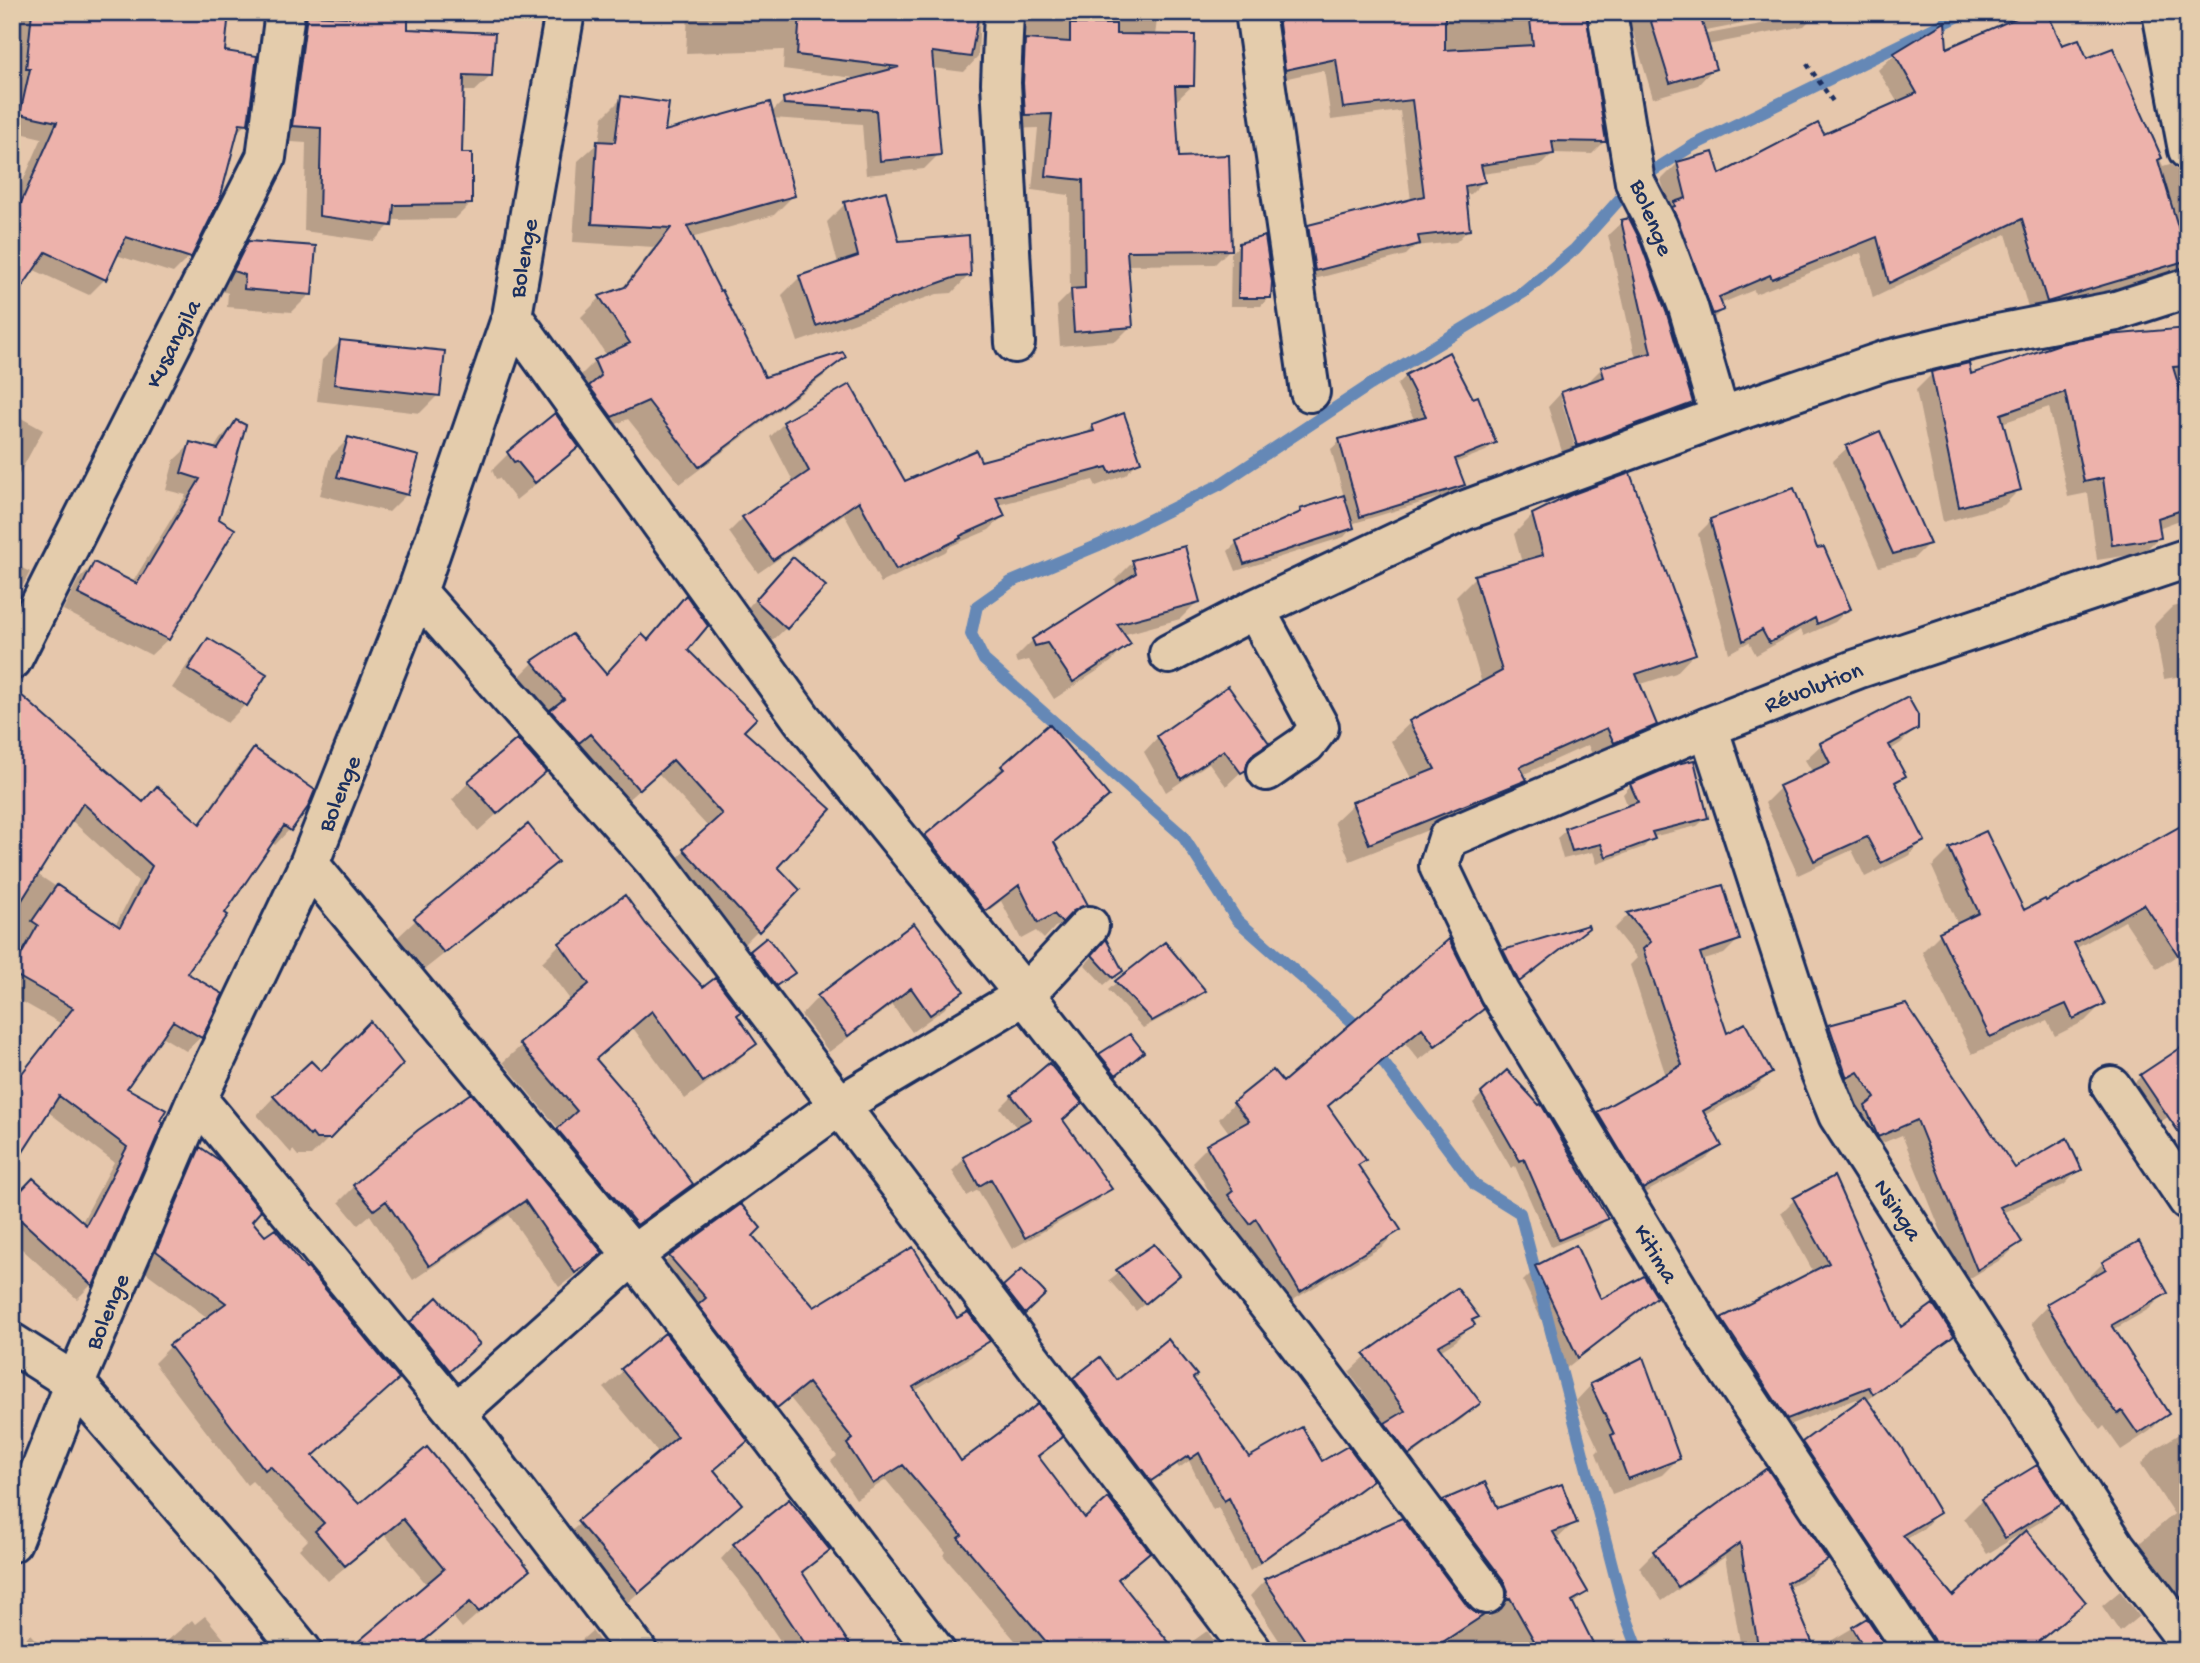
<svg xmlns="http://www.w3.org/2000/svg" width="2200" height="1663" viewBox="0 0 2200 1663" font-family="'Gochi Hand',sans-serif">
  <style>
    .shadow { fill: #0003; fill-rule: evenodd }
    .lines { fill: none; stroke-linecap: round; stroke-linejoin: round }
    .stream { stroke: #6588b6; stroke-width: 12 }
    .building { fill: #edb2ab; stroke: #1b2f5e; stroke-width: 2 }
    .minor-casing { stroke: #1b2f5e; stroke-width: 44 }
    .path { stroke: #1b2f5e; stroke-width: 4.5; stroke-dasharray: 5 5; stroke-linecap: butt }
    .minor { stroke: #e4ccac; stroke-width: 38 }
    .labels { text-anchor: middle; stroke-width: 5; stroke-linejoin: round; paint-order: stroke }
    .street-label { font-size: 24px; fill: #1b2f5e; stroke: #e4ccac }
  </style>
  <rect width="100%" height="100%" fill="#e6c7ac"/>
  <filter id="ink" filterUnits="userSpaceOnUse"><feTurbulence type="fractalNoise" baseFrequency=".0143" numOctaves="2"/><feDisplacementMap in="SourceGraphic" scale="14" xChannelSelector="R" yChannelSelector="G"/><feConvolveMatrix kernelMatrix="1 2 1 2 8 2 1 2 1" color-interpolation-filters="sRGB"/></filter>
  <g filter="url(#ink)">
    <!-- shadow -->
    <path class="shadow" d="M19,12H227L223,52L247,123L235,134L189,257L173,273L116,255L105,279L89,295L32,269L12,299V206L42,138L12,131V71Z
      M300,12H406V30L491,76L475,91H462L460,155L470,204L455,219L391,220L390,225L374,241L304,231L306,143L277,141Z
      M688,12H980L978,57L964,72L932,68L939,154L924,169L866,175L862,124L772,118L793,196L774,215L691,238L764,379L844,357L824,376L680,484L628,419L592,435L576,380L595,361L607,356L581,317L600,298L620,291L654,247L573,242L578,161L599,142L603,117L622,98L663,133L771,113L784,100L862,79L783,69L784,50L686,53Z
      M1005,12H1158L1155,36L1192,86L1177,100H1174L1177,159L1230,249L1215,264L1126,265L1131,326L1116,341L1060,346L1057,306L1070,293L1069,195L1032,190L1038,128L1010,129Z
      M1264,12H1584L1604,142L1592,154L1553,153L1540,166L1482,174L1483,182L1471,194L1464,195L1468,230L1456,242L1415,246L1406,255L1303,282L1297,239L1309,227L1411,201L1400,111L1331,120L1324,70L1274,81Z
      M1627,12H1803L1696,33L1697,36L1804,16V12H1818L1804,26L1707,45L1714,68L1698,85L1653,98Z
      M2061,48L2086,61L2112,50L2163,166L2170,164L2179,172L2188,173V270L2031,317L2006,234L1873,298L1861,253L1755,294L1754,290L1720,304L1722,310L1706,326L1661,180L1677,164L1719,176L1823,137L1898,103L1878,70L1895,54L1935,55Z
      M845,204L897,243L969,275L952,293L937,294L798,342L782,295L800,277L838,264L827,222Z
      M1622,222L1691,403L1678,417L1581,452L1565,399H1561L1577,453L1564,458L1548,407L1561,393L1589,384L1588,382L1602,368L1636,359L1608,235Z
      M249,242L310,294L292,312L227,307L228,293L216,289L231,261Z
      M1240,245L1269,297L1261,306H1230L1231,253Z
      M2188,329V517L2158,528L2159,537L2143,553L2097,560L2088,493L2068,497L2049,407L2002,423L2019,490L2004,505L1943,522L1916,390L1932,374L1970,377Z
      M340,342L438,395L420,413L317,401L322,360Z
      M1406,376L1494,442L1486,451L1455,463L1463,484L1454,493L1351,524L1352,528L1344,537L1236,571L1228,551L1237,542L1295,517L1301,511L1344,497L1331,449L1340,441L1415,421L1397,385Z
      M12,413L43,430L12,487Z
      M236,422L168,639L151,655L63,610L78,580L94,564L132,583L186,495L166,490L174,460L191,444L213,450L220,439Z
      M784,423L904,483L1084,436L1093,426L1139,461L1125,475L1096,486L1093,480L998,505L1003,516L989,530L951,546L945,552L881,583L844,514L758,573L729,532L743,518L794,483L770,437Z
      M1879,433L1928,544L1914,558L1879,567L1833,461L1847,448Z
      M348,439L407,494L389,512L320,495L330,457Z
      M577,447L559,465L516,500L499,478L496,479L492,470L510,452Z
      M1533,515L1694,654L1676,673L1638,685L1655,725L1636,743L1595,761L1588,745L1522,775L1525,780L1506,799L1350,861L1334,822L1353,804L1412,780L1391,741L1410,723L1482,684L1456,596L1475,577L1522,563L1514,534Z
      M1711,521L1816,551L1849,608L1835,622L1804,636L1801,630L1756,655L1749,642L1729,653L1698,534Z
      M1133,562L1198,601L1180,619L1122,635L1128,644L1111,662L1054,699L1029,660L1017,663L1015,658L1033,640L1117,587L1115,580Z
      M12,563L30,572L12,606Z
      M776,577L786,628L768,645L738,618Z
      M686,598V650L741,731L775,867L798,890L744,944L670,865L709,828L658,773L624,803L538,726L550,713L519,677L533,663L572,637L605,676L647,641Z
      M2188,604V675L2164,679L2154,625L2172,607Z
      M209,641L245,705L227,723L172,688L191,659Z
      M1907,699L1916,728L1901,743L1890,750L1903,776L1894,785L1923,841L1908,856L1865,877L1852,850L1798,875L1765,803L1780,788L1813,773L1805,760L1821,745Z
      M1049,727L1107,796L1053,844L1085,905L1068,922L1055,927L1044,939L1036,931L1021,939L1001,901L967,927L909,853L986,786L985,784L1002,767Z
      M1158,737L1266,743L1246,762L1244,769L1226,786L1209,763L1166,792L1144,752Z
      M254,750L306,807L289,830L275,845L271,842L185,974L201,1037L186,1051L161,1036L125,1089L161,1124L91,1285L77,1299L12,1240V1202L81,1224L114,1162L47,1111L12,1160V1085L60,1023L12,996V776L142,804L198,825L240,764ZM71,820L138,881L115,926L37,874Z
      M544,772L478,831L452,800L469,782Z
      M1631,785L1706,818L1697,826L1652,837L1644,847L1597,864L1593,852L1563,859L1557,838L1566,830L1628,807L1623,794Z
      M2188,824V948L2157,969L2125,921L2075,949L2103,1003L2085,1021L2055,1036L2047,1021L1972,1054L1922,952L1940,934L1958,925L1932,867L1950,849L2023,913L2045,903Z
      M556,862L538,880L425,969L398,937L416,920Z
      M1722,887L1738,940L1724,954L1701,961L1726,1036L1770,1073L1755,1088L1703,1116L1720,1145L1705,1160L1628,1202L1583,1128L1598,1113L1666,1076L1630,965L1637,958L1614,929L1628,915Z
      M645,925L703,990L735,1016L755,1043L737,1061L685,1099L633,1028L595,1060L691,1184L673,1202L618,1242L541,1148L559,1129L503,1062L571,1001L542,962L560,944Z
      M914,926L961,991L944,1009L912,1032L892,1005L829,1052L801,1015L818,997Z
      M1587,928L1579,937L1510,989L1496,960L1504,952Z
      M1449,942L1481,1008L1466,1024L1419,1060L1405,1043L1327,1108L1357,1166L1398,1230L1383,1246L1283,1306L1239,1234L1233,1238L1214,1212L1218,1207L1192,1162L1208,1146L1230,1134L1219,1119L1234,1103L1282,1085Z
      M1098,950L1121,971L1104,985L1085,965Z
      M751,952L792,972L767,993L743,961Z
      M1117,982L1203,991L1195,1000L1143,1028L1108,990Z
      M1830,1026L2014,1170H2079L2064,1185L2002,1213L2020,1242L2005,1257L1962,1283L1902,1135L1863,1151L1815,1041Z
      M1100,1055L1133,1060L1106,1082L1092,1064Z
      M320,1074L329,1138L311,1156H298L293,1150L291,1153L257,1115L274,1097Z
      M2141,1076L2188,1104L2154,1126L2129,1088Z
      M1482,1094L1606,1219L1598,1228L1551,1247L1515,1166L1511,1168L1473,1103Z
      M470,1096L600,1253L585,1268L559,1287L509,1215L413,1280L370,1215L358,1225L339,1202L355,1186Z
      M1012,1096L1061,1121L1109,1189L1097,1201L1012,1249L978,1190L967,1196L952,1171L964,1159L1018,1129L1000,1108Z
      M200,1150L249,1221L311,1457L359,1506L427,1450L528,1570L462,1628L453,1617L412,1651H350L428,1586L385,1535L328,1581L299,1549L308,1540L252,1481L247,1485L154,1363L170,1347L208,1318L140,1268L184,1166Z
      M1794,1200L1901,1330L1952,1335L1938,1349L1866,1401L1938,1513L1922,1530L1905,1540L1953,1598L2024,1534L2022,1533L1987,1554L1964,1518L1982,1500L2059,1503L2042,1521L2025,1531L2084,1602L2031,1648L2033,1651H1914L1787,1460L1803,1443L1858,1403L1856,1399L1773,1431L1709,1332L1722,1319L1814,1273L1781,1213Z
      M751,1236L813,1309L956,1321L987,1340L971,1357L913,1392L961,1463L1061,1437L1038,1459L1085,1520L1148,1552L1117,1580L1174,1651H1024L943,1555L946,1552L886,1480L856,1499L831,1461L837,1456L790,1398L760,1423L654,1273L670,1257Z
      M2138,1243L2166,1292L2149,1309L2113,1330L2166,1414L2150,1431L2121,1450L2104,1426L2101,1429L2078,1401L2031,1323L2047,1306L2087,1282L2086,1280L2103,1263Z
      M1153,1246L1169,1283L1136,1311L1109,1280Z
      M1575,1248L1600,1302L1655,1296L1642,1309L1565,1369L1523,1281L1536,1268Z
      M1004,1287L1043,1294L1015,1321L996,1296Z
      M437,1300L460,1362L431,1388L393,1341Z
      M1477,1316L1471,1322L1473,1324L1456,1341L1440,1351L1479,1403L1462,1419L1391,1470L1369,1441L1386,1424L1349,1372L1366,1356Z
      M664,1335L745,1441L713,1471L739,1504L620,1609L561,1540L659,1454L604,1388Z
      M1074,1379L1117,1382L1191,1379L1249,1459L1322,1464L1371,1480L1361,1490L1250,1571L1218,1507L1213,1510L1189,1461L1179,1468L1177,1465L1140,1490L1064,1389Z
      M1591,1385L1678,1459L1662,1475L1612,1494L1596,1453L1599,1450L1576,1401Z
      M12,1418L22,1422L12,1451Z
      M2182,1432L2188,1440V1598L2181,1590L2162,1604L2129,1552L2174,1514L2141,1464L2155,1449Z
      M1766,1470L1826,1560L1811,1575L1787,1588L1814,1651H1736L1741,1648L1725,1557L1662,1601L1639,1567L1654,1552Z
      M1485,1484L1497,1511L1575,1522L1556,1540L1586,1592L1572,1605L1595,1651H1286L1250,1596L1265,1580L1467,1608L1477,1616L1490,1617L1492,1608L1428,1517L1444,1502Z
      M734,1545L828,1550L801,1574L852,1651H787L746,1590L721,1559Z
      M2120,1591L2139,1616L2120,1632L2102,1606Z
      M205,1616L234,1651H155L192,1620L195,1624Z
      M1866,1620L1886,1651H1814Z
      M592,1631L607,1651H569Z
      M1207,1631L1222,1651H1179Z
      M30,1634L46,1651H12L15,1648Z"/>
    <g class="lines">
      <!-- stream -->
      <path class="stream" d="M1364,1035L1357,1026L1237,920L1182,835L984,660L971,634L977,606L1011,582L1099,545L1219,485L1370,385L1524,292L1575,249L1635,182L1694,145L1967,12
        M1374,1050L1475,1185L1520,1213L1624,1611L1639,1651"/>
    </g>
    <!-- building -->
    <path class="building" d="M32,12H79L137,18V12H229L225,51L257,56L248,124L240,123L220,199L191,258L126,237L106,280L46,252L12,302V223L57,122L20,114L30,69H26Z
      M349,12H408V29L495,33L492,76L464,75L462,153H472V204L394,205L392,226L319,216L321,128L292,126L307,15L349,17Z
      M800,12H979L971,57L932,52L941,155L880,161L876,110L784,104L783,98L899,67L797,55Z
      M1301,12H1445V50L1533,45L1529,12H1586L1606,142L1552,141L1554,154L1481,165L1485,182L1465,186L1470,230L1418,236L1420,244L1315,271L1308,225L1424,196L1412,100L1343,108L1336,59L1285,70L1278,16Z
      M1648,12H1699L1716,69L1670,83Z
      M2030,12H2047L2062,45L2079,39L2087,58L2113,48L2162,158L2158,160L2188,260L2047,302L2022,219L1889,283L1877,237L1772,279L1770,275L1719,297L1724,310L1713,314L1672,207L1675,206L1674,202L1686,198L1677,162L1713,152L1720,174L1818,123L1824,134L1917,93L1894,53L1945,22L1947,48Z
      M1070,24H1116V34L1195,35L1194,86H1175L1179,157L1229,155L1232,250L1127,251L1133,327L1074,332L1071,289L1085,288L1083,180L1046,176L1052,114L1025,115L1023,83L1025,39L1070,42Z
      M621,96L669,103L665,131L770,102L795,196L687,226L720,291L722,290L765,377L843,352L846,357L699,467L648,401L612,417L589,386L601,376L594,360L630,343L599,296L625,287L671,228L592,224L597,141L615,142Z
      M886,191L899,241L969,235L971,276L956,277L816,326L799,276L858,256L844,202Z
      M1629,218L1638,236L1667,314L1693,403L1577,446L1561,392L1604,377L1601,367L1651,353L1621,220Z
      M1265,236L1272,282L1271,298H1238L1239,243Z
      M248,241L316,246L312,295L244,289L245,275L233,271Z
      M2188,328V366L2173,367L2188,416V508L2158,518L2161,538L2112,545L2103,478L2084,482L2065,392L2001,414L2021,490L1959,507L1931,372L1969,363L1971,374L2060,344L2108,335Z
      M340,340L445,351L440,396L334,384Z
      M1449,352L1473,398L1478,396L1496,443L1455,459L1465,485L1360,517L1339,439L1426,416L1405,375Z
      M850,384L905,481L976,450L981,461L1094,431L1092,425L1124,413L1141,462L1110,473L1107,467L996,497L1005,516L960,536L961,538L896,570L859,501L773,560L742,517L809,471L783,422Z
      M555,413L579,447L535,483L517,461L514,462L507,452Z
      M236,420L246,425L219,519L235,529L169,640L78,594L94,562L137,584L200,479L181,473L190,442L218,449Z
      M1880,431L1930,544L1893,554L1861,482L1846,446Z
      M348,437L419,456L408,495L337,477Z
      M1630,473L1696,654L1636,674L1657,725L1614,743L1607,728L1520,767L1527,780L1369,844L1352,802L1435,769L1409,721L1502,671L1474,575L1543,555L1532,514L1573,494Z
      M1794,488L1817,548L1824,547L1851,609L1817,624L1815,618L1769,643L1762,630L1743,641L1710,519Z
      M1344,495L1354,528L1244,564L1236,541L1301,512L1300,509Z
      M1185,546L1200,602L1117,624L1131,644L1073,682L1047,643L1035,646L1032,639L1136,573L1132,560Z
      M793,557L826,586L787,629L755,600Z
      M686,595L708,626L688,650L757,718L744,731L831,809L778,867L800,890L759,932L683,849L722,814L673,760L639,790L590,734L579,743L550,710L564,699L532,661L572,634L606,674L642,634L648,640Z
      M208,638L267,674L247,706L188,669Z
      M1228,686L1269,743L1254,753L1248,761L1246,770L1241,773L1224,750L1181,779L1157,736Z
      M12,687L143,802L157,786L200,824L254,748L315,790L308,807L291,831L284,826L225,913L228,915L187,973L223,994L202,1038L173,1021L127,1088L166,1110L160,1121L163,1123L93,1286L12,1212V1200L33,1178L86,1225L127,1147L59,1096L12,1169V1086L73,1008L12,973V971L38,925L32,921L57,885L120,927L152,866L83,803L12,916Z
      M1908,697L1918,715V729L1889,745L1906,776L1895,782L1925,841L1881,863L1867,837L1814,861L1779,786L1830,763L1820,743Z
      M1049,724L1109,796L1054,842L1088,905L1073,911L1062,923L1054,914L1038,923L1019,885L985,911L925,835L1004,769L1001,766Z
      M517,739L546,772L497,814L468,781Z
      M1694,760L1708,818L1652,832L1655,839L1606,857L1601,844L1572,851L1565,828L1638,802L1630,784L1677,764Z
      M2188,822V970L2144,904L2074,943L2105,1004L2073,1019L2066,1004L1990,1037L1939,932L1979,913L1949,848L1986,831L2024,910L2045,899L2046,901Z
      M528,824L558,862L444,953L414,918Z
      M1723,885L1740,940L1700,953L1727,1033L1745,1023L1772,1073L1703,1111L1722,1146L1643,1189L1597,1112L1682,1065L1643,949L1651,942L1627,913Z
      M625,895L646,924L703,987L715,978L741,1012L737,1015L757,1044L703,1082L652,1011L596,1059L635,1104L693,1184L637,1225L557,1129L577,1111L519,1043L589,984L559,943Z
      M914,923L964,991L930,1015L911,988L848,1036L817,996Z
      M1588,925L1589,928L1519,982L1503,950Z
      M767,937L795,973L776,986L750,951Z
      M1106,939L1123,971L1113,978L1092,955Z
      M1449,939L1484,1009L1435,1046L1422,1028L1328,1106L1366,1160L1358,1165L1401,1230L1300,1292L1256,1219L1250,1224L1228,1195L1233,1191L1206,1145L1249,1121L1233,1102L1273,1070L1283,1082Z
      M1165,942L1206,991L1152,1021L1115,981Z
      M1906,1004L2015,1168L2067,1138L2082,1170L2000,1207L2022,1242L1977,1270L1917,1120L1878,1137L1865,1106L1875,1098L1858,1072L1847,1078L1829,1025Z
      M370,1021L403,1064L330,1139H316L312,1134L310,1136L273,1096L311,1061L321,1071Z
      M1130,1034L1144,1052L1116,1075L1099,1054Z
      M2188,1043V1146L2140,1075Z
      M1049,1063L1082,1103L1063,1120L1112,1189L1025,1238L991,1179L979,1186L963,1157L1031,1119L1011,1095Z
      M1507,1070L1539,1105L1541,1104L1608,1219L1559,1240L1524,1159L1520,1161L1481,1093Z
      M471,1093L603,1253L575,1273L525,1201L429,1266L386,1201L374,1210L353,1185L418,1130Z
      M200,1147L219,1160L261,1211L252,1221L265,1236L275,1229L306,1269L308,1268L399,1379L313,1456L359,1504L427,1447L530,1570L479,1612L470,1602L412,1651H347L444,1569L403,1519L345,1566L315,1531L324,1523L270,1466L265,1470L169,1345L226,1303L156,1251Z
      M1834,1176L1901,1327L1933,1304L1954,1336L1873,1394L1869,1387L1787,1419L1721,1318L1829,1263L1793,1198Z
      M741,1204L761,1228L753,1236L814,1307L913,1247L957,1318L968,1312L990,1341L913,1387L961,1461L1038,1404L1063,1437L1038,1456L1085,1518L1108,1498L1150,1552L1118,1579L1176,1651H1054L958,1538L962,1535L903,1465L873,1484L847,1444L853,1439L808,1383L777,1408L698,1305L706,1298L669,1256Z
      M2139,1241L2168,1293L2112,1325L2169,1414L2138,1434L2122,1411L2118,1414L2095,1384L2046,1304L2106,1269L2102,1262Z
      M1154,1244L1180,1275L1145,1304L1116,1270Z
      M1576,1245L1601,1299L1644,1276L1657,1297L1578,1358L1535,1266Z
      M1022,1269L1046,1294L1025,1314L1003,1286Z
      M1457,1288L1479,1317L1472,1320L1475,1325L1438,1346L1481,1403L1409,1455L1385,1423L1405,1411L1364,1354Z
      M437,1297L480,1344L450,1371L410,1322Z
      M665,1333L748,1441L714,1470L742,1504L639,1593L577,1521L677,1437L621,1369Z
      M1168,1339L1197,1375L1193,1378L1249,1457L1302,1427L1322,1461L1348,1446L1373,1480L1260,1562L1229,1498L1224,1501L1199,1453L1190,1459L1188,1456L1151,1481L1073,1378L1100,1357L1117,1380Z
      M1643,1357L1680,1459L1628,1479L1611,1435L1614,1434L1590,1384Z
      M1865,1396L1901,1447L1940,1513L1903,1535L1953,1596L2026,1530L2086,1602L2027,1651H1937L1933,1639L1802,1442Z
      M2037,1465L2062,1503L2005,1538L1981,1499Z
      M1767,1468L1828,1560L1787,1583L1816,1651H1759L1740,1543L1678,1587L1653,1551Z
      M1485,1482L1498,1508L1562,1484L1577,1523L1553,1532L1588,1592L1572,1601L1597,1651H1540L1510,1598L1506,1601L1508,1591L1504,1581L1443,1500Z
      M789,1499L830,1550L802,1572L854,1651H810L760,1576L733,1544Z
      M1402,1518L1468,1607L1477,1614L1484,1615L1429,1651H1312L1264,1579Z
      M1867,1618L1889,1651H1866L1852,1627Z"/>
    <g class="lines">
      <defs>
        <path id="minor" d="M1004,12L1001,83L1015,343
          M1255,12L1310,392
          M1607,12L1635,182L1658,227L1688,307L1720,417
          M2162,12L2188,150
          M512,316L802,719L1025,995L1292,1335L1486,1594
          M417,592L656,863L1252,1651
          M1255,609L1319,727L1306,744L1267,771
          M1169,654L1255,609L1463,511L1720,417L1884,361L1988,336L2116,311L2188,288
          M12,660L266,157L285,12
          M1708,727L1819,1068L1838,1115L2115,1546L2188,1642
          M309,864L633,1255L935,1651
          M2111,1086L2188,1200
          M197,1099L456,1413L637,1651
          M12,1343L75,1383L231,1564L302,1651
          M456,1413L633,1255L840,1105L1025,995L1089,926
          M12,1542L75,1383L197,1099L309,864L417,592L512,316L565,12
          M1915,1651L1714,1349L1499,992L1439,866L1448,838L1708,727L1857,669L2188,558"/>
      </defs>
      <!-- minor casing -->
      <use href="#minor" class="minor-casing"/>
      <!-- path -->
      <path class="path" d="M1807,64L1834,103"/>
      <!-- minor -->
      <use href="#minor" class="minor"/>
    </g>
  </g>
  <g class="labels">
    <!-- street labels -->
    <g class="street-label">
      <text transform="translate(1653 217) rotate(68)" y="8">Bolenge</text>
      <text transform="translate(522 258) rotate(-80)" y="8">Bolenge</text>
      <text transform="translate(172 343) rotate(-63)" y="8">Kusangila</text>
      <text transform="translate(1813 686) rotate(-21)" y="8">Révolution</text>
      <text transform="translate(338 793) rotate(-68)" y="8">Bolenge</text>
      <text transform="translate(1899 1209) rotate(57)" y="8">Nsinga</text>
      <text transform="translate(1657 1253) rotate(59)" y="8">Kitima</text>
      <text transform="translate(106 1311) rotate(-67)" y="8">Bolenge</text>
    </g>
  </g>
  <!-- margin -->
  <rect width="2200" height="1663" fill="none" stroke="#e4ccac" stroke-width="42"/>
  <rect x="21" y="21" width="2158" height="1621" fill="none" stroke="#1b2f5e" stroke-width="2.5" filter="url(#ink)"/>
</svg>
